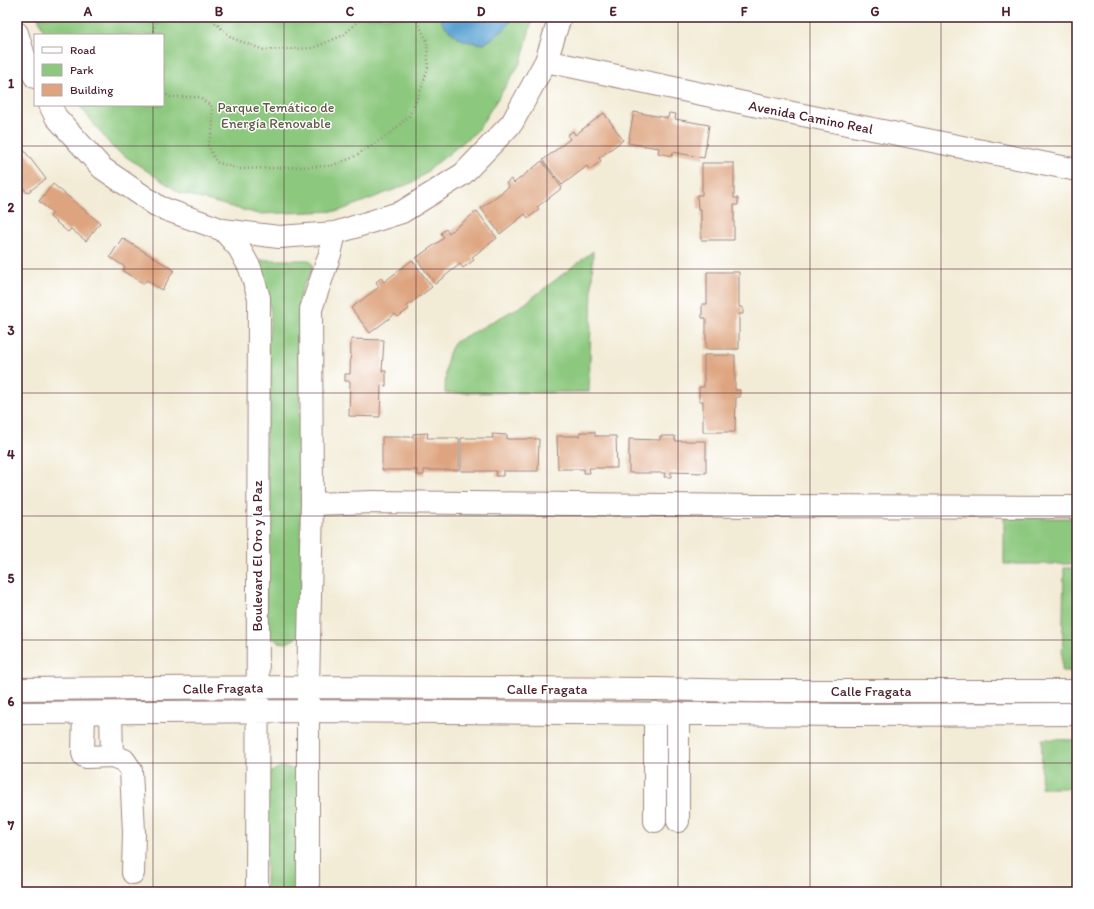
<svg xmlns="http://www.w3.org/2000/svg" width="1094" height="909" viewBox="0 0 1094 909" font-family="Itim,sans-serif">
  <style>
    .green { fill: #8cc87e; stroke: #6b7454 }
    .water { fill: #5ca3d3; stroke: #53617f }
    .building { fill: #dea47f }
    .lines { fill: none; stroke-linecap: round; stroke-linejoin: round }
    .minor-casing { stroke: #9e8580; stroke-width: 24 }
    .path { stroke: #9e8580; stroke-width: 2.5; stroke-dasharray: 1 3; stroke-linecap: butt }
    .minor { stroke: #fff; stroke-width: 22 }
    .grid { fill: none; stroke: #4a1f2b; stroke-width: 1; stroke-opacity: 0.55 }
    .labels { text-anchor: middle; stroke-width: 3; stroke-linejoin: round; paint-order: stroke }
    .park-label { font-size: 14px; fill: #615a48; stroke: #fff }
    .street-label { font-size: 14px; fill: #4a1f2b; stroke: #fff }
    .neatline { fill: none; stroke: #4a1f2b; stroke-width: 1.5 }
    .grid-label { font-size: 13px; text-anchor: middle; font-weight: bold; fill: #4a1f2b }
  </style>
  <rect width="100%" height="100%" fill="#fff"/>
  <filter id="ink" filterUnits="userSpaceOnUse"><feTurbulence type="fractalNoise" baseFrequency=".025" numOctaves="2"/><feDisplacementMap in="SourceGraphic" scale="8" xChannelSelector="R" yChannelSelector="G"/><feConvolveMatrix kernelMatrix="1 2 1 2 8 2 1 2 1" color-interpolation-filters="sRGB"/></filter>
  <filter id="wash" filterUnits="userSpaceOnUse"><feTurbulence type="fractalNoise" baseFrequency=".012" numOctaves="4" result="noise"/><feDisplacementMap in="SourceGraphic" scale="16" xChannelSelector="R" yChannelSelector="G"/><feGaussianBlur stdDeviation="0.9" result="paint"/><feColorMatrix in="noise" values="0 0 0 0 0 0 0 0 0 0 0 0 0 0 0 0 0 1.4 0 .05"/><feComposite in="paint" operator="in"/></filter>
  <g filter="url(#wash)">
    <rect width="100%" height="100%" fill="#f2ebd5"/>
    <!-- green -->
    <path class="green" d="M38,17H533L521,62L477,131L414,182L339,211L258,214L180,193L113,148L79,105H163V35H45Z
      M593,251L589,392L445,393C446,375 444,357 455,342L523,305Z
      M259,260H309C318,268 306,280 302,289C300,294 300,300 299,305L302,627L296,638L287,643L278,642L270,636L266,625V373L271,313L266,288L257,263Z
      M1004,518H1077V564H1004Z
      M1064,568H1077V671H1062Z
      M1042,739L1077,740V788H1041Z
      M280,767C290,767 294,769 301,776L303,892H266L267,780L271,772Z"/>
    <!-- water -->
    <path class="water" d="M440,17H512C509,29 494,37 484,44C466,42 460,41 447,28C443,24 441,22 440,17Z"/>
    <g id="blocks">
      <!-- building -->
      <path class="building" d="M114,17H153V20H114Z
        M634,112L668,118L669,113L676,114L675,119L709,125L704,158L673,152L672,156L658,153L659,148L628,143Z
        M604,113L623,140L599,158L601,161L589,170L587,166L562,185L543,160L570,139L567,135L573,131L575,135Z
        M17,141L46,179L27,193L17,179Z
        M542,161L562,188L537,207L539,210L528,218L525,214L500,234L481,208L509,187L506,183L511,179L514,183Z
        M702,163H734V198H738V205H734V240H701V209H698L697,195H702Z
        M53,184L100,223L86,241L71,229L68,232L50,217L53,213L39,201Z
        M477,211L497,238L472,257L474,260L463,268L460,264L435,284L416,258L444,238L441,233L446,229L449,233Z
        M122,238L174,270L162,290L146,280L144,284L123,271L125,267L110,257Z
        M412,260L432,287L407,306L409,309L398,317L395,314L370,333L351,308L379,287L376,282L381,278L384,282Z
        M707,272H739V307H743V314H739V349H706V318H702V304H707Z
        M351,339L384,340L382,371H386V386L381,385L380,417L349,416L350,381H345V374H350Z
        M704,355H735V390H740V397H736L735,432H703V401H699V387H704Z
        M580,432H595V436H616L617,468H589L590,473H584V469H558L557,436H580Z
        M428,433L427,438H459V470H424V475H417V470H382V437H413V434Z
        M492,434L507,435V439H539L538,471H503V476H496L497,471H461V438H493Z
        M660,436H675V441H706V473L671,472V477H664L665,473H629V439L660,440Z"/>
    </g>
  </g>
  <g filter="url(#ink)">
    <use href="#blocks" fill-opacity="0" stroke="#9e8580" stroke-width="1"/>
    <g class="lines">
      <defs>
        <path id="minor" d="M17,33L24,56L35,77
          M546,61L763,107L1077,170
          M50,105L56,117L102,168L159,207L223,230L279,237L335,233L402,212L463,174L512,123L546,61L560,17
          M223,230L239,248L250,268L259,298L257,892
          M312,504L374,502L756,506L1077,507
          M17,689L308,687L655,689L751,691H1077
          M17,713L308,711L848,715L1077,714
          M84,713L83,753L84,756L87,757L112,756L124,760L131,770L134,832L133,873
          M111,713L112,756
          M678,713V821
          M655,821V713
          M308,892V687L312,504L311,309L330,254L335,233"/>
      </defs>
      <!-- minor casing -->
      <use href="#minor" class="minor-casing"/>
      <!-- path -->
      <path class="path" d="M209,17L232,38L264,50L313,48L344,35L362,17
        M152,35L157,17
        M163,93L170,97H199L212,107L213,127L208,145L216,162L239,169L330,166L352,158L391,133L409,116L422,87L428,67L427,41L417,21L412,17"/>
      <!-- minor -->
      <use href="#minor" class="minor"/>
    </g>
  </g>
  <!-- grid -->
  <path class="grid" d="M153,17V35M284,17V892M416,17V892M547,17V892M678,17V892M810,17V892M941,17V892M153,105V892M17,146H1077M17,269H1077M17,393H1077M17,516H1077M17,640H1077M17,763H1077"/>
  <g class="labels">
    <!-- park labels -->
    <g class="park-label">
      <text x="276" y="112">Parque Temático de<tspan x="276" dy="16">Energía Renovable</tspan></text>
    </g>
    <!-- street labels -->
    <g class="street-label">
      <text transform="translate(811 117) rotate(11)" y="5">Avenida Camino Real</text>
      <text transform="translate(257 556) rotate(-90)" y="5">Boulevard El Oro y la Paz</text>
      <text transform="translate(223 688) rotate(-1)" y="5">Calle Fragata</text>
      <text x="547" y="694">Calle Fragata</text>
      <text x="871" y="696">Calle Fragata</text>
    </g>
  </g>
  <!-- margin -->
  <rect width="1094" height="909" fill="none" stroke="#fff" stroke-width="44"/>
  <!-- legend -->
  <rect x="34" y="34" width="130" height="72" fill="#ffffff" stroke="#b7a5aa"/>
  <rect x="42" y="47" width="20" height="6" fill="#ffffff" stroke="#b7a5aa"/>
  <text x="70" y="54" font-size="12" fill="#4a1f2b">Road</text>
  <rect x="42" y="64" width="20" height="12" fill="#8cc87e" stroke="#b7a5aa"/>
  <text x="70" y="74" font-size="12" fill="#4a1f2b">Park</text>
  <rect x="42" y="84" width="20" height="12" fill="#dea47f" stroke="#b7a5aa"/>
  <text x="70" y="94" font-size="12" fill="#4a1f2b">Building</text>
  <rect x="22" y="22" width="1050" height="865" class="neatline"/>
  <g class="grid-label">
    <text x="88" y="16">A</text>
    <text x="219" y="16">B</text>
    <text x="350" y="16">C</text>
    <text x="481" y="16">D</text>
    <text x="613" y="16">E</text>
    <text x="744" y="16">F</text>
    <text x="875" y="16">G</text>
    <text x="1006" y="16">H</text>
    <text x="11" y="88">1</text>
    <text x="11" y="212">2</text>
    <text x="11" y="335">3</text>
    <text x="11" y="459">4</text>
    <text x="11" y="583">5</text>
    <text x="11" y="706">6</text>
    <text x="11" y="830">7</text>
  </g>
</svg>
